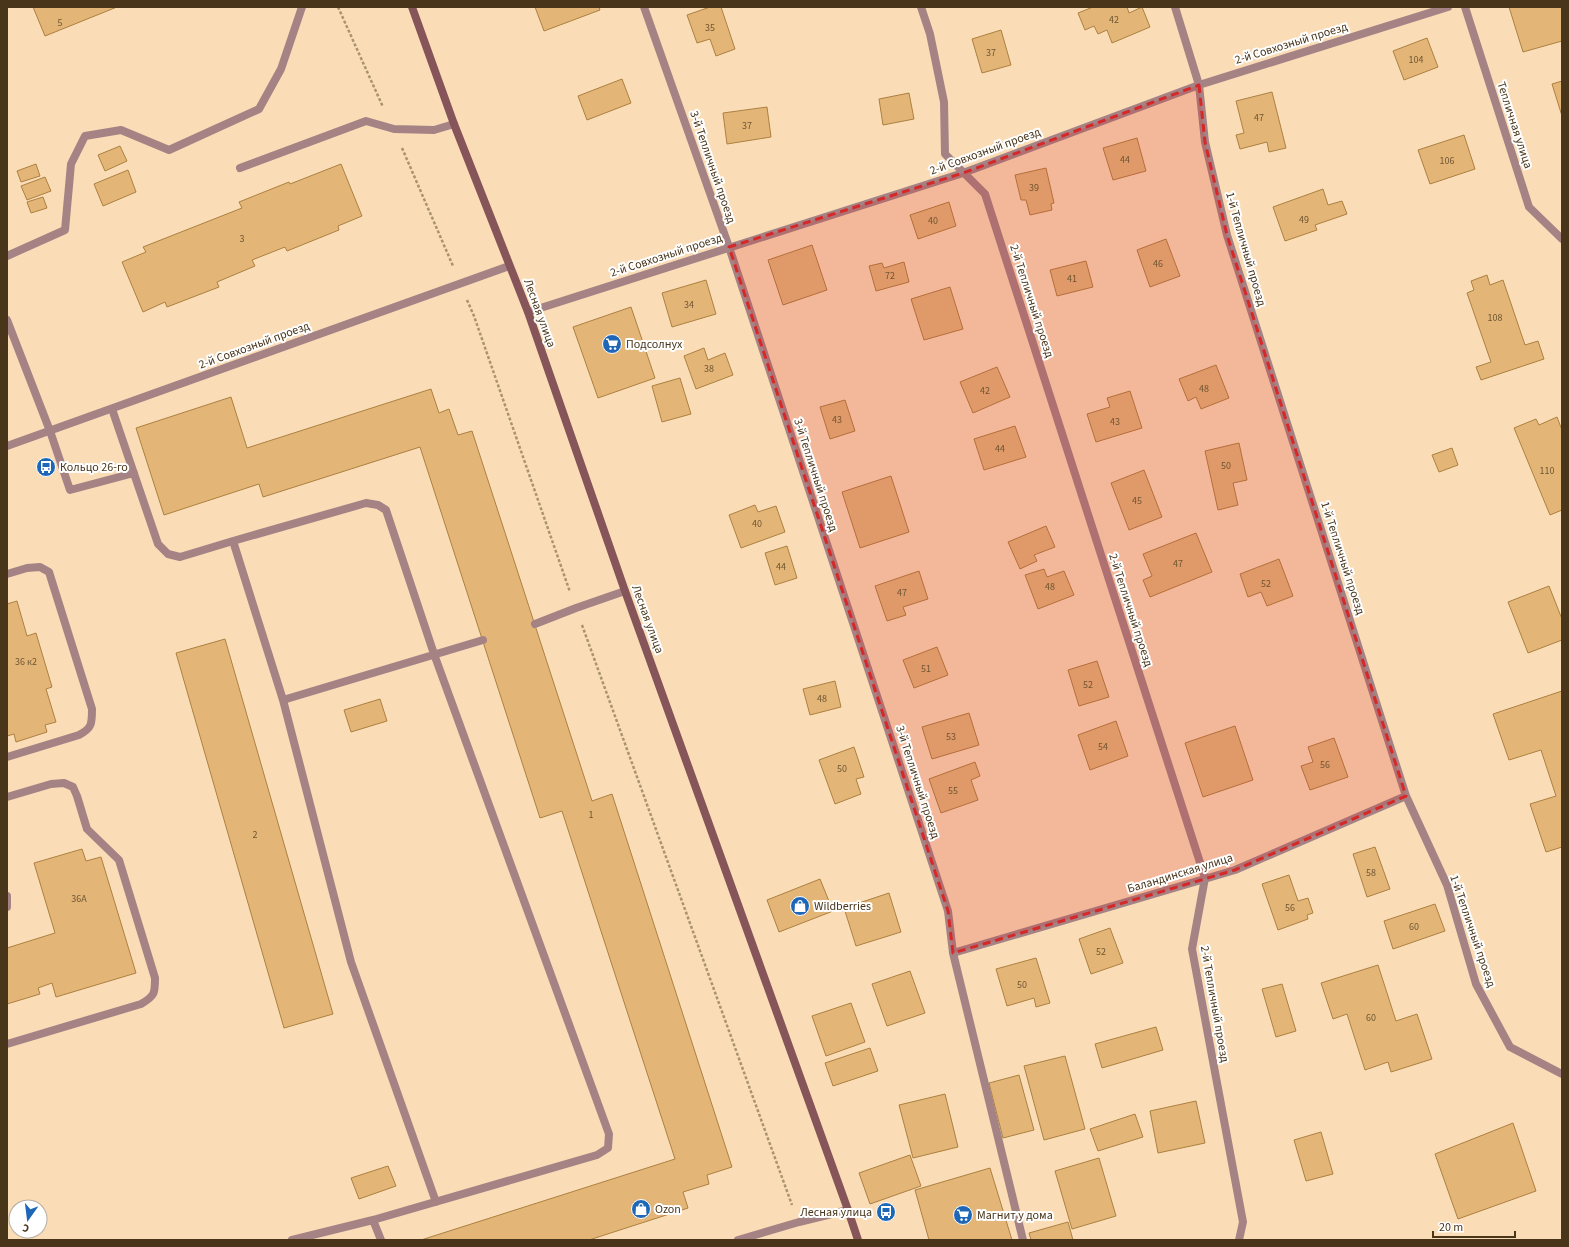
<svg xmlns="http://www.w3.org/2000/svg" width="1569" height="1247" viewBox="0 0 1569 1247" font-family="'Source Sans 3',sans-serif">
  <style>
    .building { fill: #e3b678; stroke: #ac8040 }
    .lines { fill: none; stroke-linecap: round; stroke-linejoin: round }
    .path { stroke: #ab9371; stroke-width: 2.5; stroke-dasharray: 3 2; stroke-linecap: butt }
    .lane { stroke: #a58385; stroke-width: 8 }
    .street { stroke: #a58385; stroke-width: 8 }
    .secondary { stroke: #855559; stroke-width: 8 }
    .marked { fill: #d62828; fill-opacity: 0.2; stroke: #d62828; stroke-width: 3; stroke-dasharray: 8 5; stroke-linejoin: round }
    .labels { text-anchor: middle; stroke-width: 4; stroke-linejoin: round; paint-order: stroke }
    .number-label { font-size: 10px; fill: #6f5532 }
    .street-label { font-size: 12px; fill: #48351a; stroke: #fff }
    .poi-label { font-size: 12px; fill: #48351a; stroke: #fff; text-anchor: start }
  </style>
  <rect width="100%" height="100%" fill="#faddb7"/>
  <!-- building -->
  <path class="building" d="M33,7H117L45,36Z
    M535,7H599L600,10L544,31Z
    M710,7H721L735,49L716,56L710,39L697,43L687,15Z
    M1093,7H1127L1129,13L1142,7L1150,27L1112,43L1107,30L1098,34L1094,26L1085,30L1078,13Z
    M1509,7H1562V41L1523,52Z
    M1001,30L1011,65L982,73L972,39Z
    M1427,38L1438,67L1404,80L1393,51Z
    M622,79L631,103L587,120L578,96Z
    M1562,81V116L1552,84Z
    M1272,92L1286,148L1269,152L1267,142L1240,149L1236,135L1244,133L1236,101Z
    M909,93L914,119L883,125L879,99Z
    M767,107L771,137L727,144L723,113Z
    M1464,135L1475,169L1430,184L1418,150Z
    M1137,138L1146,171L1113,180L1103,148Z
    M120,146L127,161L105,171L98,155Z
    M36,164L40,176L21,182L17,171Z
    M341,164L362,216L338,226L339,230L287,251L285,247L252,260L255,266L217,282L219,287L167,307L165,302L143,312L122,262L146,252L143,247L242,208L239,202L289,182L290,184Z
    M1046,168L1054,203L1051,204L1052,210L1030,215L1026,200H1021L1015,175Z
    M128,170L136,192L103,206L94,184Z
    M45,177L51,191L27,200L21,186Z
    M1323,189L1328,205L1342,201L1347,214L1315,225L1317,230L1285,241L1273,207Z
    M43,197L47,208L31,213L27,202Z
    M949,202L956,226L918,239L910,215Z
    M1166,239L1180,276L1150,287L1137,250Z
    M812,245L827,290L783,305L768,260Z
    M1086,261L1093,287L1057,296L1050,270Z
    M904,262L909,282L876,291L869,266L882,263L884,268Z
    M1487,275L1490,285L1503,280L1525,345L1538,341L1544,359L1481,380L1476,367L1491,362L1467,293L1474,290L1471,281Z
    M706,280L716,314L672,327L662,293Z
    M950,287L963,329L924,340L911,299Z
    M631,307L655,378L598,398L573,327Z
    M704,348L708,360L725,353L733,375L696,389L684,356Z
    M1216,365L1229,398L1201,409L1196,397L1188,401L1179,379Z
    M997,367L1010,397L973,413L960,382Z
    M680,378L691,414L662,422L652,386Z
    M431,389L439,413L449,409L458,435L472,431L592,801L612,794L732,1167L707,1175L709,1184L683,1192L688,1208L589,1240H421L675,1159L562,811L540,818L420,447L263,497L259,484L164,515L136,428L231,397L247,448Z
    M1130,391L1142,428L1096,442L1087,414L1110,407L1107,398Z
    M845,400L855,431L830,439L820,407Z
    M1557,417L1562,430V510L1550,515L1514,428L1536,419L1539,425Z
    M1015,426L1026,457L984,470L974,439Z
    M1239,443L1247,480L1233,483L1238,505L1218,510L1205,451Z
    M1452,448L1458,465L1439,472L1432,455Z
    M1144,470L1162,517L1129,530L1111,483Z
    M891,476L909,532L860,548L842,492Z
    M755,505L758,512L776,506L785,532L741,548L729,515Z
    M1046,526L1055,547L1034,555L1037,561L1020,569L1008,542Z
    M1196,533L1212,572L1150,597L1143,580L1152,576L1143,554Z
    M787,546L797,578L775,585L765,553Z
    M1279,559L1293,596L1267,606L1261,592L1248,597L1240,574Z
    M1044,569L1047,577L1064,571L1074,595L1038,609L1025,575Z
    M919,571L928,599L903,607L906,615L887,621L875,586Z
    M1549,586L1562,619V640L1528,653L1508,602Z
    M17,601L27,636L36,633L52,687L46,689L56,722L45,725L47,732L16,742L14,734L7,736V604Z
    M225,639L333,1014L284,1028L176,653Z
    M937,647L948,675L914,688L903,660Z
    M1097,661L1109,697L1079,706L1068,670Z
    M835,681L841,707L810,715L803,689Z
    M1562,691V847L1546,852L1530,804L1556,796L1541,750L1509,760L1493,714Z
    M380,699L387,721L351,732L344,710Z
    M969,713L979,745L932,759L922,727Z
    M1116,721L1128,756L1090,770L1078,735Z
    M1235,726L1253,780L1203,797L1185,743Z
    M1334,738L1348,777L1310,790L1301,766L1313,762L1308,747Z
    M854,747L864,777L856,779L861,794L835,804L819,760Z
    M975,762L980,776L971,780L978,800L941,813L929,779Z
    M1375,847L1390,889L1367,897L1353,854Z
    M82,849L86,861L101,857L136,973L56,997L52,983L38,988L40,994L7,1004V948L55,933L34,863Z
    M1289,875L1298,901L1308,898L1313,913L1307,915L1308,919L1278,930L1262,884Z
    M820,879L833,911L779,932L767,900Z
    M889,893L901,932L856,946L844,908Z
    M1435,904L1445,931L1393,949L1384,921Z
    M1110,928L1123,963L1091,974L1079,939Z
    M1036,958L1050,1003L1036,1007L1034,998L1007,1006L996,969Z
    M1378,965L1396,1021L1417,1014L1432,1059L1391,1072L1388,1062L1365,1070L1347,1014L1333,1019L1321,983Z
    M910,971L925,1013L887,1026L872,984Z
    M1282,984L1296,1031L1276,1037L1262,989Z
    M851,1003L865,1042L826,1056L812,1016Z
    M1156,1027L1163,1050L1102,1068L1095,1044Z
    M870,1048L878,1071L833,1086L825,1063Z
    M1065,1056L1085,1129L1044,1140L1024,1066Z
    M1019,1075L1034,1130L1003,1138L989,1083Z
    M945,1094L958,1147L913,1158L899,1105Z
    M1196,1101L1205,1143L1158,1153L1150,1111Z
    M1135,1114L1143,1137L1098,1151L1090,1129Z
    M1513,1123L1536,1191L1458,1219L1435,1154Z
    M1321,1132L1333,1174L1306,1181L1294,1140Z
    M910,1155L921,1186L870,1204L859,1173Z
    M1099,1158L1116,1216L1072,1229L1055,1171Z
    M388,1166L396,1186L359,1199L351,1178Z
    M990,1168L1012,1240H929L915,1190Z
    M1068,1222L1073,1240H1031L1029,1233Z"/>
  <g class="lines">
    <!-- path -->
    <path class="path" d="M338,7L383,107
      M402,148L453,266
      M467,300L474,316L570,592
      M582,625L792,1205"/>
    <!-- lane -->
    <path class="lane" d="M240,168L366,121L394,129L434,130L454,124
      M7,256L65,230L71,164L85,136L121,130L169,150L259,109L281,69L302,7
      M7,320L50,431L70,490L134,473
      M112,409L158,544L168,554L180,557L233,541L283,700L351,962L436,1202
      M233,541L366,503L378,505L386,510L434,654L609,1134L608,1148L597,1155L373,1220L292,1240
      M7,574L27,568L40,567L49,572L92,709C92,724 92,728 79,735L7,757
      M535,624L576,608L625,591
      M283,700L483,640
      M7,797L51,784L64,783L73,787L77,796L87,829L119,860L155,978C155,993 155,996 141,1004L7,1044
      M7,896V907
      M373,1220L381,1240
      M738,1240L799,1222L848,1210"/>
    <!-- street -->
    <path class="street" d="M644,7L729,247L948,911L953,953L1023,1240
      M921,7L930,34L944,102L945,154L985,194L1205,878L1192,949L1243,1222L1239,1240
      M1175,7L1199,85L1205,142L1227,235L1406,796L1447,885L1476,984L1510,1047L1562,1074
      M1465,7L1529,207L1562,239
      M528,312L963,173L1199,85L1448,7
      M7,446L509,266
      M953,953L1235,870L1406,796"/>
    <!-- secondary -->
    <path class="secondary" d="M412,7L454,124L528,312L625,591L848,1210L858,1240"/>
  </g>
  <!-- marked area -->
  <path class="marked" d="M1199,85L1205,142L1227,235L1406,796L1235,870L953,953L948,911L729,247L963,173Z"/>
  <!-- icons -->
  <defs>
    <symbol id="supermarket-disc" viewBox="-11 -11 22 22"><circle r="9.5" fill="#1e66b6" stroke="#fff"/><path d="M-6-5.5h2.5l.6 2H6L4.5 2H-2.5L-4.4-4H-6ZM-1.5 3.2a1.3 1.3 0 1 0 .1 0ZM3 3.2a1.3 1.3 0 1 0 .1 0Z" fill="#fff"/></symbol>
    <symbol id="bus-disc" viewBox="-11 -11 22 22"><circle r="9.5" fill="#1e66b6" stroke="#fff"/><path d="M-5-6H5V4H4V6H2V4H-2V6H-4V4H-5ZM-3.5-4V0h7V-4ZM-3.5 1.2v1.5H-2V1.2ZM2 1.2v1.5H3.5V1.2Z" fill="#fff"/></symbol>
    <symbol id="shop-disc" viewBox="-11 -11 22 22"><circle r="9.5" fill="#1e66b6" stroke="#fff"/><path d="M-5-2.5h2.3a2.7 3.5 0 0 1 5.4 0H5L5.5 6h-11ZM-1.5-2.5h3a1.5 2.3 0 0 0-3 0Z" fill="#fff"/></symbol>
  </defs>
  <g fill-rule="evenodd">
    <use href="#supermarket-disc" x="601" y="333" width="22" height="22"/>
    <use href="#bus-disc" x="35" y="456" width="22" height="22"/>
    <use href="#shop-disc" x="789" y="895" width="22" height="22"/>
    <use href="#shop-disc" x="630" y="1198" width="22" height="22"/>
    <use href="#bus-disc" x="875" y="1201" width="22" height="22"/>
    <use href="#supermarket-disc" x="952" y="1204" width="22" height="22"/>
  </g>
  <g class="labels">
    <!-- number labels -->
    <g class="number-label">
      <text x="1114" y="23">42</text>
      <text x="60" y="26">5</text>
      <text x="710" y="31">35</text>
      <text x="991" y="56">37</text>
      <text x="1416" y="63">104</text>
      <text x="1259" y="121">47</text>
      <text x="747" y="129">37</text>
      <text x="1125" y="163">44</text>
      <text x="1447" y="164">106</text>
      <text x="1034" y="191">39</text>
      <text x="1304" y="223">49</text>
      <text x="933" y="224">40</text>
      <text x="242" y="242">3</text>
      <text x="1158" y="267">46</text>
      <text x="890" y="279">72</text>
      <text x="1072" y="282">41</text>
      <text x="689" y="308">34</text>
      <text x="1495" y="321">108</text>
      <text x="709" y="372">38</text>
      <text x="1204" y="392">48</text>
      <text x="985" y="394">42</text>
      <text x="837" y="423">43</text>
      <text x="1115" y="425">43</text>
      <text x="1000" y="452">44</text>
      <text x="1226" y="469">50</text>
      <text x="1547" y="474">110</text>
      <text x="1137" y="504">45</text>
      <text x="757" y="527">40</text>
      <text x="1178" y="567">47</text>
      <text x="781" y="570">44</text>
      <text x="1266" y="587">52</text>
      <text x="1050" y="590">48</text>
      <text x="902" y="596">47</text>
      <text x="26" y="665">36 к2</text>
      <text x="926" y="672">51</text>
      <text x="1088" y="688">52</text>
      <text x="822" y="702">48</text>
      <text x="951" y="740">53</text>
      <text x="1103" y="750">54</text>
      <text x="1325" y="768">56</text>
      <text x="842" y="772">50</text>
      <text x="953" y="794">55</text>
      <text x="591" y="818">1</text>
      <text x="255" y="838">2</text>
      <text x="1371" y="876">58</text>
      <text x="79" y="902">36А</text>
      <text x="1290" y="911">56</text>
      <text x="1414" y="930">60</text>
      <text x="1101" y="955">52</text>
      <text x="1022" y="988">50</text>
      <text x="1371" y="1021">60</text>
    </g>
    <!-- street labels -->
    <g class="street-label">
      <text transform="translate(1291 43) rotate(-17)" y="4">2-й Совхозный проезд</text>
      <text transform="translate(1515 125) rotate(72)" y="4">Тепличная улица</text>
      <text transform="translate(985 151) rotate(-20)" y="4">2-й Совхозный проезд</text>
      <text transform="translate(713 167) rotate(71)" y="4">3-й Тепличный проезд</text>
      <text transform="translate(1246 249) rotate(74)" y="4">1-й Тепличный проезд</text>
      <text transform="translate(666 255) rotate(-18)" y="4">2-й Совхозный проезд</text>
      <text transform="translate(1032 301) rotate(72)" y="4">2-й Тепличный проезд</text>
      <text transform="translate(540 313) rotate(70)" y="4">Лесная улица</text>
      <text transform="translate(254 345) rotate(-20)" y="4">2-й Совхозный проезд</text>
      <text transform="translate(816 475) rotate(72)" y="4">3-й Тепличный проезд</text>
      <text transform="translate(1343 558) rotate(72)" y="4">1-й Тепличный проезд</text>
      <text transform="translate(1131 610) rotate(72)" y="4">2-й Тепличный проезд</text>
      <text transform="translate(648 619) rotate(70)" y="4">Лесная улица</text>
      <text transform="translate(918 782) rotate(72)" y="4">3-й Тепличный проезд</text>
      <text transform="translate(1180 873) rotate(-17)" y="4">Баландинская улица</text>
      <text transform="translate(1473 931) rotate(71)" y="4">1-й Тепличный проезд</text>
      <text transform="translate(1215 1004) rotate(80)" y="4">2-й Тепличный проезд</text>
    </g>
    <!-- poi labels -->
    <g class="poi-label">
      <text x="626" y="348">Подсолнух</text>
      <text x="60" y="471">Кольцо 26-го</text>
      <text x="814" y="910">Wildberries</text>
      <text x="655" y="1213">Ozon</text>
      <text x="872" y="1216" text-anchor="end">Лесная улица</text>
      <text x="977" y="1219">Магнит у дома</text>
    </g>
  </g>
  <!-- border -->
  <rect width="1569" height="1247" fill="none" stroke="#48351a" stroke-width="16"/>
  <!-- north arrow -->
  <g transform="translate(28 1219) rotate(194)"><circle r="19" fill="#ffffff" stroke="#b6aea3"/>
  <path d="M0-3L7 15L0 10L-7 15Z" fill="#1e66b6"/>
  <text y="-6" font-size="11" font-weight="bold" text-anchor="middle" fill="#48351a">С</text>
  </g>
  <!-- scale -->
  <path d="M1433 1231v6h82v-6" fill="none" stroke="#48351a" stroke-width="2"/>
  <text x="1439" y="1231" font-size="12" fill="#48351a" stroke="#ffffff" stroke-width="3" paint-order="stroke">20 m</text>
</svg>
